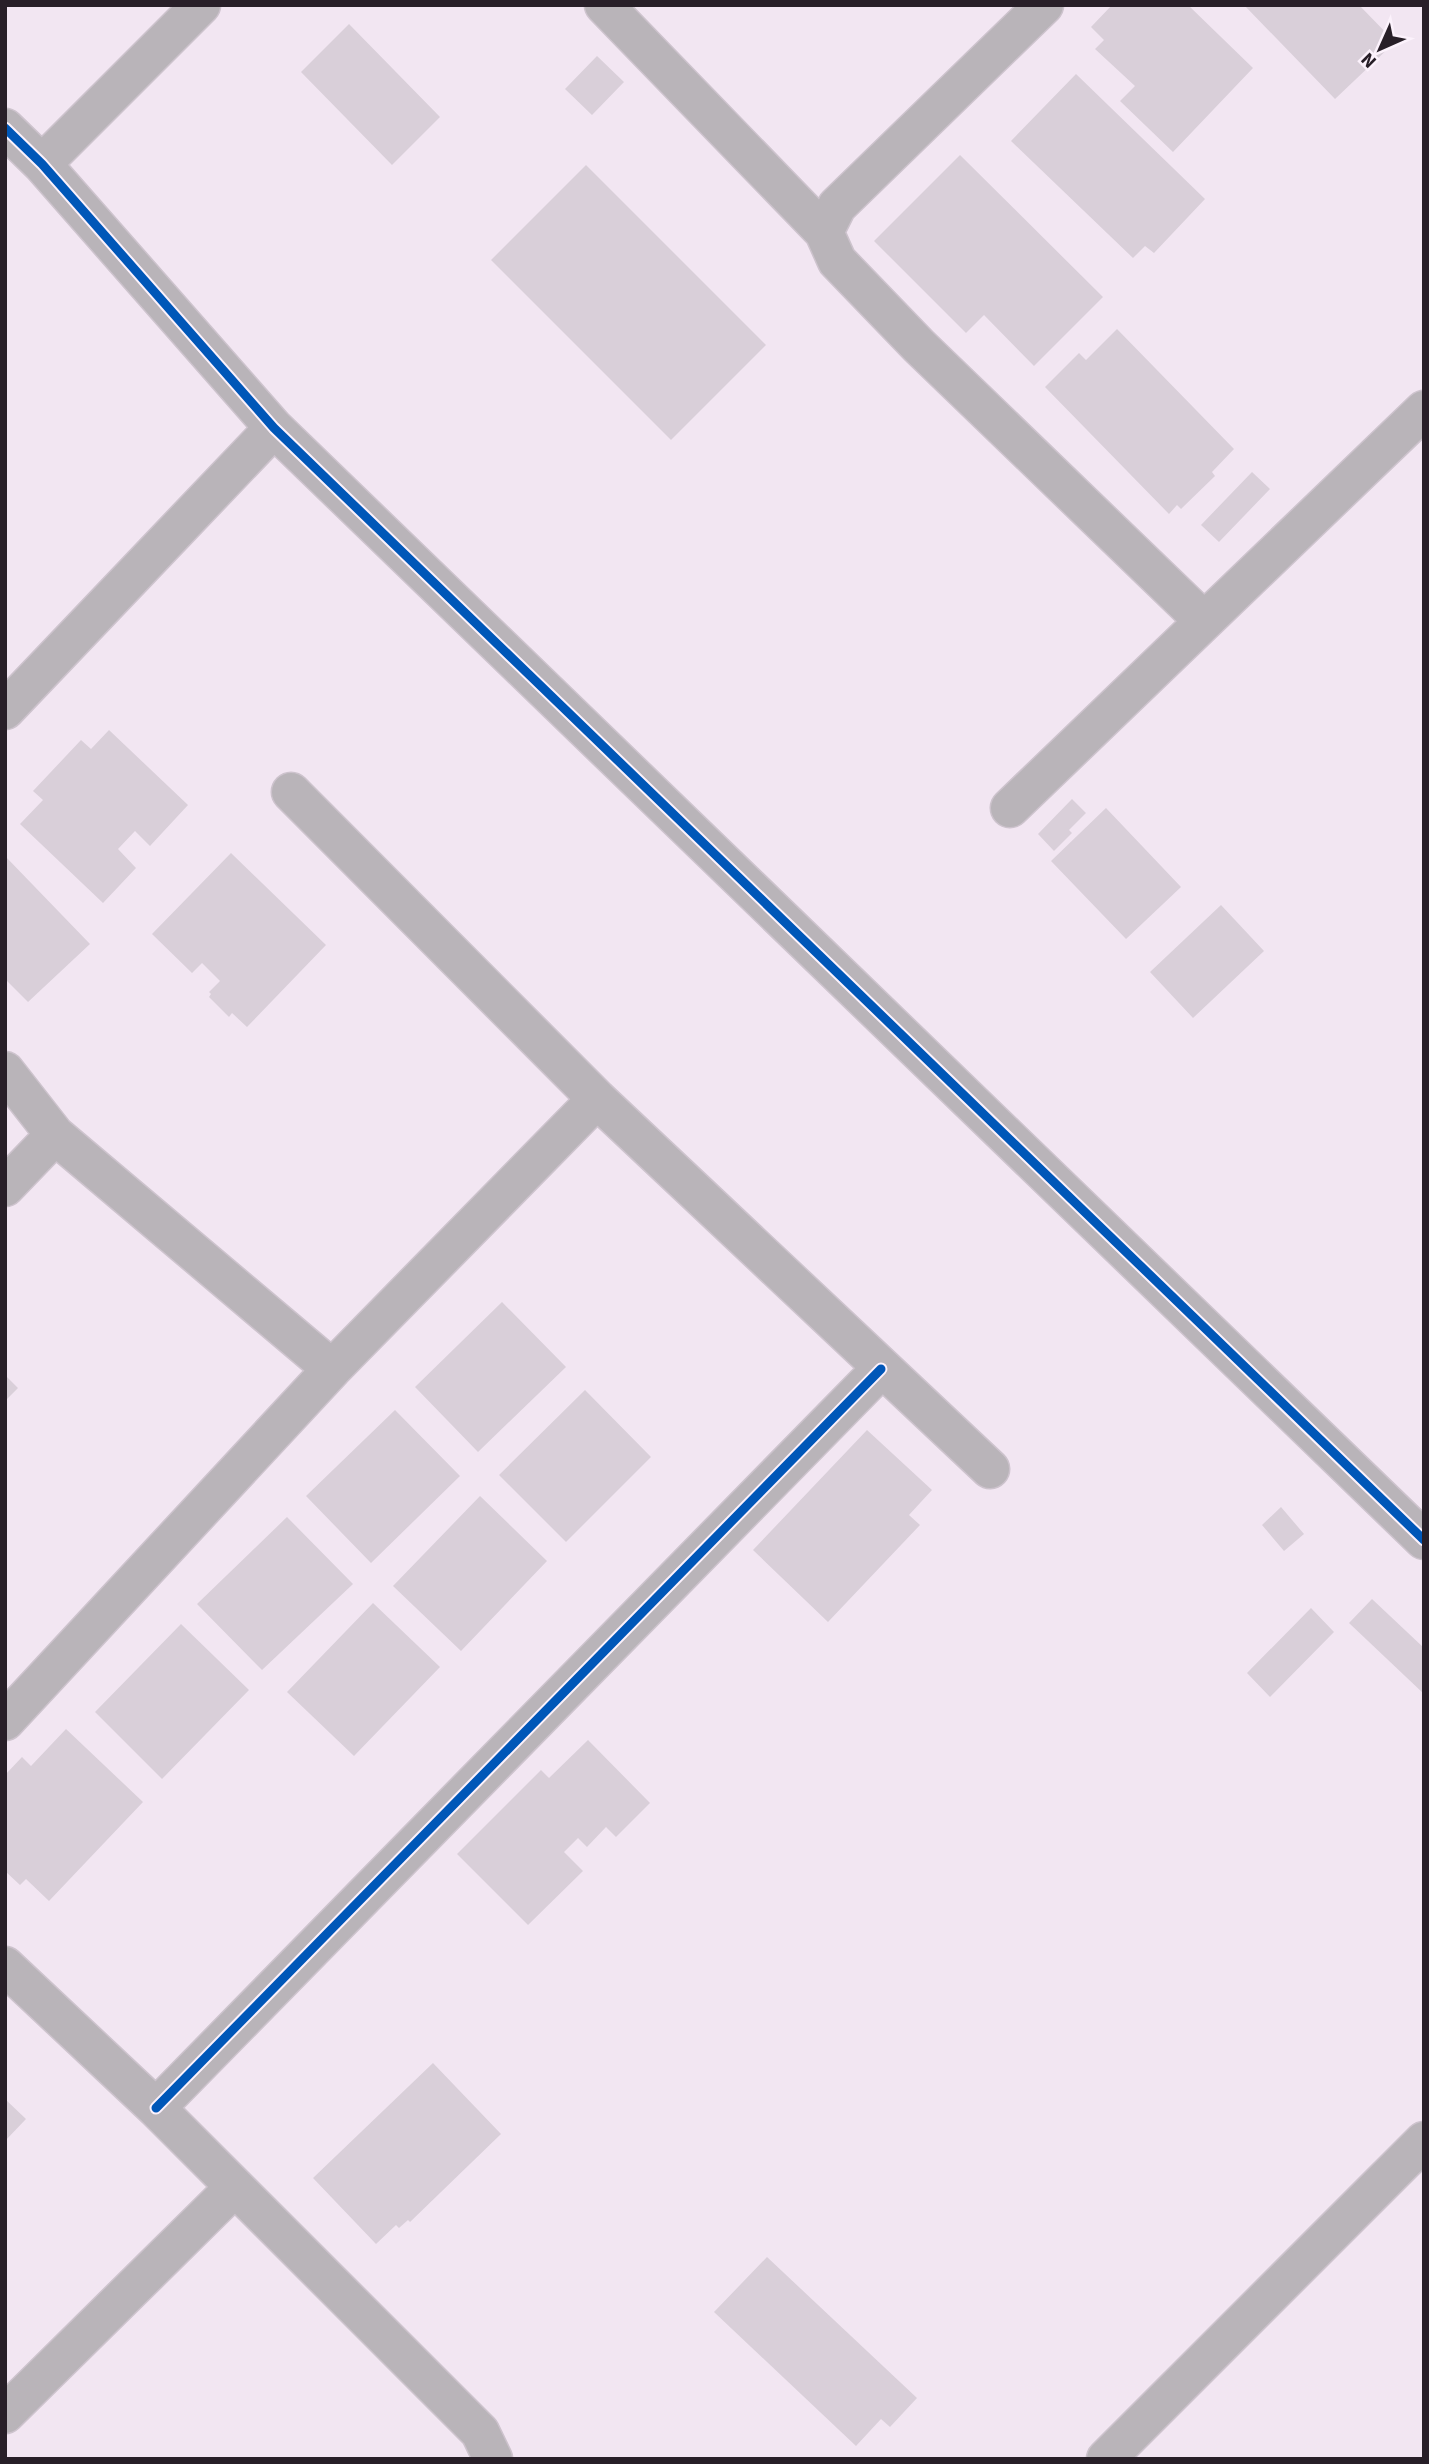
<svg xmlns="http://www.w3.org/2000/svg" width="1429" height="2464" viewBox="0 0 1429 2464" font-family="'Source Sans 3',sans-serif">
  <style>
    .building { fill: #d9cfd9 }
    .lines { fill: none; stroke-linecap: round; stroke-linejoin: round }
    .minor-casing { stroke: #cdc3cd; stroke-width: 41 }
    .minor { stroke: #b9b4b9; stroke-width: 38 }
    .cycleway-casing { stroke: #fcf2fc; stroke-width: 13 }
    .cycleway { stroke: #0057b8; stroke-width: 9 }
  </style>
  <rect width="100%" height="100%" fill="#f2e6f2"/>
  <!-- building -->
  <path class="building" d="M1112,5H1188L1253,68L1173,152L1120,101L1135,86L1095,49L1104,40L1091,27Z
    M1244,5H1359L1395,42L1335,99Z
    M349,24L440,117L392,165L301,72Z
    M597,56L624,82L592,115L565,89Z
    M1076,74L1205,199L1154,253L1145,246L1133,258L1011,141Z
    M960,155L1103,297L1034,366L984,315L966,333L874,241Z
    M586,165L766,345L671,440L491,260Z
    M1117,329L1234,449L1212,472L1215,476L1181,509L1177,505L1169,514L1045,387L1079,353L1086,360Z
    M1252,472L1270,489L1219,542L1201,525Z
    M109,730L188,805L150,846L135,831L118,849L136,868L103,903L20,824L43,800L33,791L81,740L91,749Z
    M1072,799L1086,813L1069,830L1072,833L1054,851L1038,834Z
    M1106,808L1181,887L1126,939L1051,861Z
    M231,853L326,945L247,1027L232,1013L229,1017L209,997L211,994L209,992L220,981L202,963L192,973L152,934Z
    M5,856L90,944L28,1002L5,979Z
    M1221,905L1264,951L1193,1018L1150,972Z
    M502,1302L566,1367L478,1452L415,1387Z
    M5,1375L18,1388L5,1401Z
    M585,1390L651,1457L566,1542L499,1475Z
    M395,1410L460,1476L371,1563L306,1496Z
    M867,1430L932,1490L909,1515L920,1525L828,1622L753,1550Z
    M480,1496L547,1561L461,1651L393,1586Z
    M1281,1507L1304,1534L1284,1551L1262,1525Z
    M287,1517L353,1584L262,1670L197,1604Z
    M1372,1599L1424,1648V1694L1349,1623Z
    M373,1603L440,1667L354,1756L287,1692Z
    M1311,1608L1334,1632L1270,1697L1247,1673Z
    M181,1624L249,1690L162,1779L95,1712Z
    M66,1729L143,1802L49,1901L26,1879L20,1885L5,1871V1775L22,1757L31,1766Z
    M588,1740L650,1803L616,1837L606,1827L587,1847L578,1838L564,1852L583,1871L528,1925L457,1854L541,1770L549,1778Z
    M433,2063L501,2134L410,2222L408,2220L399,2228L396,2225L376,2244L313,2178Z
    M5,2099L26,2119L5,2141Z
    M767,2257L917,2398L890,2427L881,2419L856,2446L714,2312Z"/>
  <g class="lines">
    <defs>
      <path id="minor" d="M604,5L824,232
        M1044,5L837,206L824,232L837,261L919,346L1204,621
        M5,128L42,164L274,428L1424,1540
        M42,164L201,5
        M5,710L274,428
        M291,792L597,1099L990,1469
        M1010,808L1424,410
        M5,1071L55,1135L332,1369
        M5,1187L55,1135
        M5,1721L332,1369L597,1099
        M5,1966L156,2108L480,2432L493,2459
        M156,2108L881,1369
        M5,2414L235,2187
        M1106,2459L1424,2141"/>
    </defs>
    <!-- minor casing -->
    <use href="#minor" class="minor-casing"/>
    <!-- minor -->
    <use href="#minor" class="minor"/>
    <defs>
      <path id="cycleway" d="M5,128L42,164L274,428L1424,1540
        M156,2108L881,1369"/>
    </defs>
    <!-- cycleway casing -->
    <use href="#cycleway" class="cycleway-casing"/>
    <!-- cycleway -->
    <use href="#cycleway" class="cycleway"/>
  </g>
  <!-- border -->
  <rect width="1429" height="2464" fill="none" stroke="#281f28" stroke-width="14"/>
  <!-- north arrow -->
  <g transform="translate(1380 49) rotate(225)" stroke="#fcf2fc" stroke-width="5" paint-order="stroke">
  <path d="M0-5L12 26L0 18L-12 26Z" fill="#281f28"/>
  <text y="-10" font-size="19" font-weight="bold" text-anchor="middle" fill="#281f28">N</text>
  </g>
</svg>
